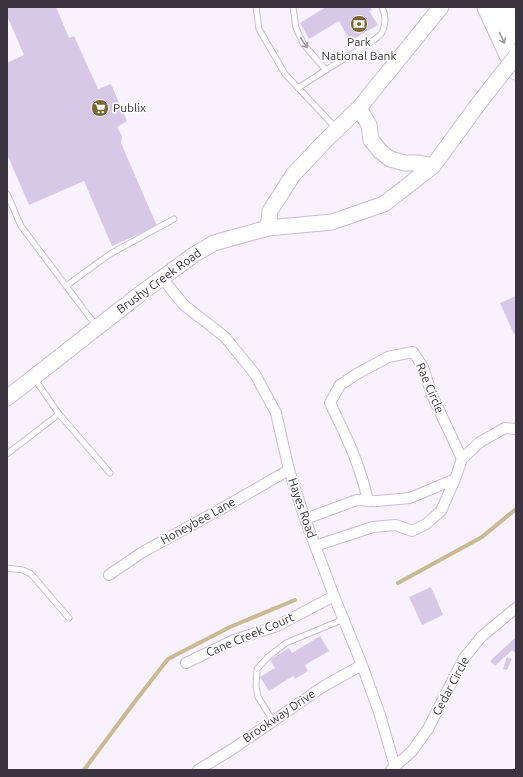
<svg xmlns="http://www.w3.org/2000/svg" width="523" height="777" viewBox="0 0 523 777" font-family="Ubuntu,sans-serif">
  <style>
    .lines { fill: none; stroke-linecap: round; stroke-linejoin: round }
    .stream { stroke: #cbb992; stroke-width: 4 }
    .building { fill: #d8c8e7 }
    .lane-casing { stroke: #cbbad9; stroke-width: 7 }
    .street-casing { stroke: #cbbad9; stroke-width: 12 }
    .secondary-casing { stroke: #cbbad9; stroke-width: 17 }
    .highway-casing { stroke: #cbbad9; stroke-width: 21 }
    .lane { stroke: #fff; stroke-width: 5 }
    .street { stroke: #fff; stroke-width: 10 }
    .secondary { stroke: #fff; stroke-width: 15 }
    .highway { stroke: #fff; stroke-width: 19 }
    .secondary-bridge-casing { stroke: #cbbad9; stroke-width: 17; stroke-linecap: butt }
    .secondary-bridge { stroke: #fff; stroke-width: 15 }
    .oneway { stroke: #9c9aa0 }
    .labels { text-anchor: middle; stroke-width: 3.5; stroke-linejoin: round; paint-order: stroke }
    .poi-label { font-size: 12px; fill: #3a3440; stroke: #fff }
    .street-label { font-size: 12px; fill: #3a3440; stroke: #fff }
  </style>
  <rect width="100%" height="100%" fill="#f8f2ff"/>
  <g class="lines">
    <!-- stream -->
    <path class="stream" d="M398,583L482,537L516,509
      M84,770L133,704L168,659L230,627L295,600"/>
  </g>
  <!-- building -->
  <path class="building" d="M7,7H56L69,38L74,36L98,89L111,84L127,121L117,127L122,136L121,143L157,226L112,246L84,181L29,205L7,154V63L24,55L7,16Z
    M326,7H370L372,10L369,11L378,25L350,41L339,21L309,39L300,23Z
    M516,296V333L514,334L500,303Z
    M431,587L443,615L422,625L409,597Z
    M320,636L329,651L305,665L308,671L295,679L293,676L269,691L260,677L275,668L270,660L289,648L292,653Z
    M516,637V654L512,650L495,666L490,661Z
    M507,657L512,659L507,670L503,669Z"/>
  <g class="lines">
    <defs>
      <path id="lane" d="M256,7L259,29L285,74L336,128
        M293,7L296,28L304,45L326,70C335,64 377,40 381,34C386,26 386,15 382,7
        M298,88L326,70
        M7,194L21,226L97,327
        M66,286L110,254L174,219
        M59,414L110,473
        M7,454L59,414L34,378
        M7,568L23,570L31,574L69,618
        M273,721L258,697L256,686L257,669L268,657L286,643L344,619"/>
      <path id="street" d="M162,278L184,305L225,337L255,374L276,413L289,470L305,519L334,596L362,665L380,715L396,770
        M368,501C360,464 346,436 330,403L340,385L355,375L388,357L413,352L423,367L432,395L462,459
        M305,519L357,500L377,501L410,498L455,479L462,459L480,442L505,428L516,429
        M315,546L373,527L396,525L412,531L426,524L441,511L455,479
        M109,575L141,553L221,509L289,470
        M186,663L234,640L277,626L334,596
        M198,770L231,750L324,686L362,665
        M391,770L412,751L428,729L464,658L482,636L516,608"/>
      <path id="secondary" d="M359,108L369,125L371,140L380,151L390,159L405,163H419L433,166
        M268,228L270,211L293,175L324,142L359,108L441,7
        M7,398L140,294L195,254L214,243L268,228L332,222L384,204L433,166L479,103"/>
      <path id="highway" d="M487,7L516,70
        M505,7L516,34"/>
    </defs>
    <!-- lane casing -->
    <use href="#lane" class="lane-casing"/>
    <!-- street casing -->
    <use href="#street" class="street-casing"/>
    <!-- secondary casing -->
    <use href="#secondary" class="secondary-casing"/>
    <!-- highway casing -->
    <use href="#highway" class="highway-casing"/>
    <!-- lane -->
    <use href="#lane" class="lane"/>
    <!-- street -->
    <use href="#street" class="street"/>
    <!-- secondary -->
    <use href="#secondary" class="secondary"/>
    <!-- highway -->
    <use href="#highway" class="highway"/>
    <defs>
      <path id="secondary-bridge" d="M479,103L516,56"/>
    </defs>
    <!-- secondary-bridge casing -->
    <use href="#secondary-bridge" class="secondary-bridge-casing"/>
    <!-- secondary-bridge -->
    <use href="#secondary-bridge" class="secondary-bridge"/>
  </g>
  <!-- one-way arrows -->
  <defs><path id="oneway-shaft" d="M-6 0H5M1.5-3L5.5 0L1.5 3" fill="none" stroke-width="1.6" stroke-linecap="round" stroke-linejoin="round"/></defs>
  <g class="oneway">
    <use href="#oneway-shaft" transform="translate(502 38) rotate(65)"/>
    <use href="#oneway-shaft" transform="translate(304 43) rotate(57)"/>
  </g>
  <!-- icons -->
  <defs>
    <symbol id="bank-disc" viewBox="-11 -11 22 22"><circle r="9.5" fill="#7c6636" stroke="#fff"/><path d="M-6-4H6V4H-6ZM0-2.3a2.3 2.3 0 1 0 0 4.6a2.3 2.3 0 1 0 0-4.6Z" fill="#fff"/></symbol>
    <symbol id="supermarket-disc" viewBox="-11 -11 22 22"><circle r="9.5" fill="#7c6636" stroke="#fff"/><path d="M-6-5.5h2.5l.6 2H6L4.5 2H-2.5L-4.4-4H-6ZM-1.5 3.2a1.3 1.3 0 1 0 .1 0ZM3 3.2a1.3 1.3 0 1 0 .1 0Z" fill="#fff"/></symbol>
  </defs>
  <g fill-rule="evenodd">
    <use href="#bank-disc" x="349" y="14" width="20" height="20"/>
    <use href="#supermarket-disc" x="90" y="98" width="20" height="20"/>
  </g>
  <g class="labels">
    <!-- poi labels -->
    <g class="poi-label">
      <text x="359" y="46">Park<tspan x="359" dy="14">National Bank</tspan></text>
      <text x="113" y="112" text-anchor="start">Publix</text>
    </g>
    <!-- street labels -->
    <g class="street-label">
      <text transform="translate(159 281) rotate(-36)" y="4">Brushy Creek Road</text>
      <text transform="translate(430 388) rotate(67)" y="4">Rae Circle</text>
      <text transform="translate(302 508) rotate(71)" y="4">Hayes Road</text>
      <text transform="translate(198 521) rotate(-29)" y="4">Honeybee Lane</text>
      <text transform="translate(250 635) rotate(-23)" y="4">Cane Creek Court</text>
      <text transform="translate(451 686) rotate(-62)" y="4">Cedar Circle</text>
      <text transform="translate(279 716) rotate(-34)" y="4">Brookway Drive</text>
    </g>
  </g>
  <!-- border -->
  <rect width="523" height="777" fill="none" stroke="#3a3440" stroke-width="16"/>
</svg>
